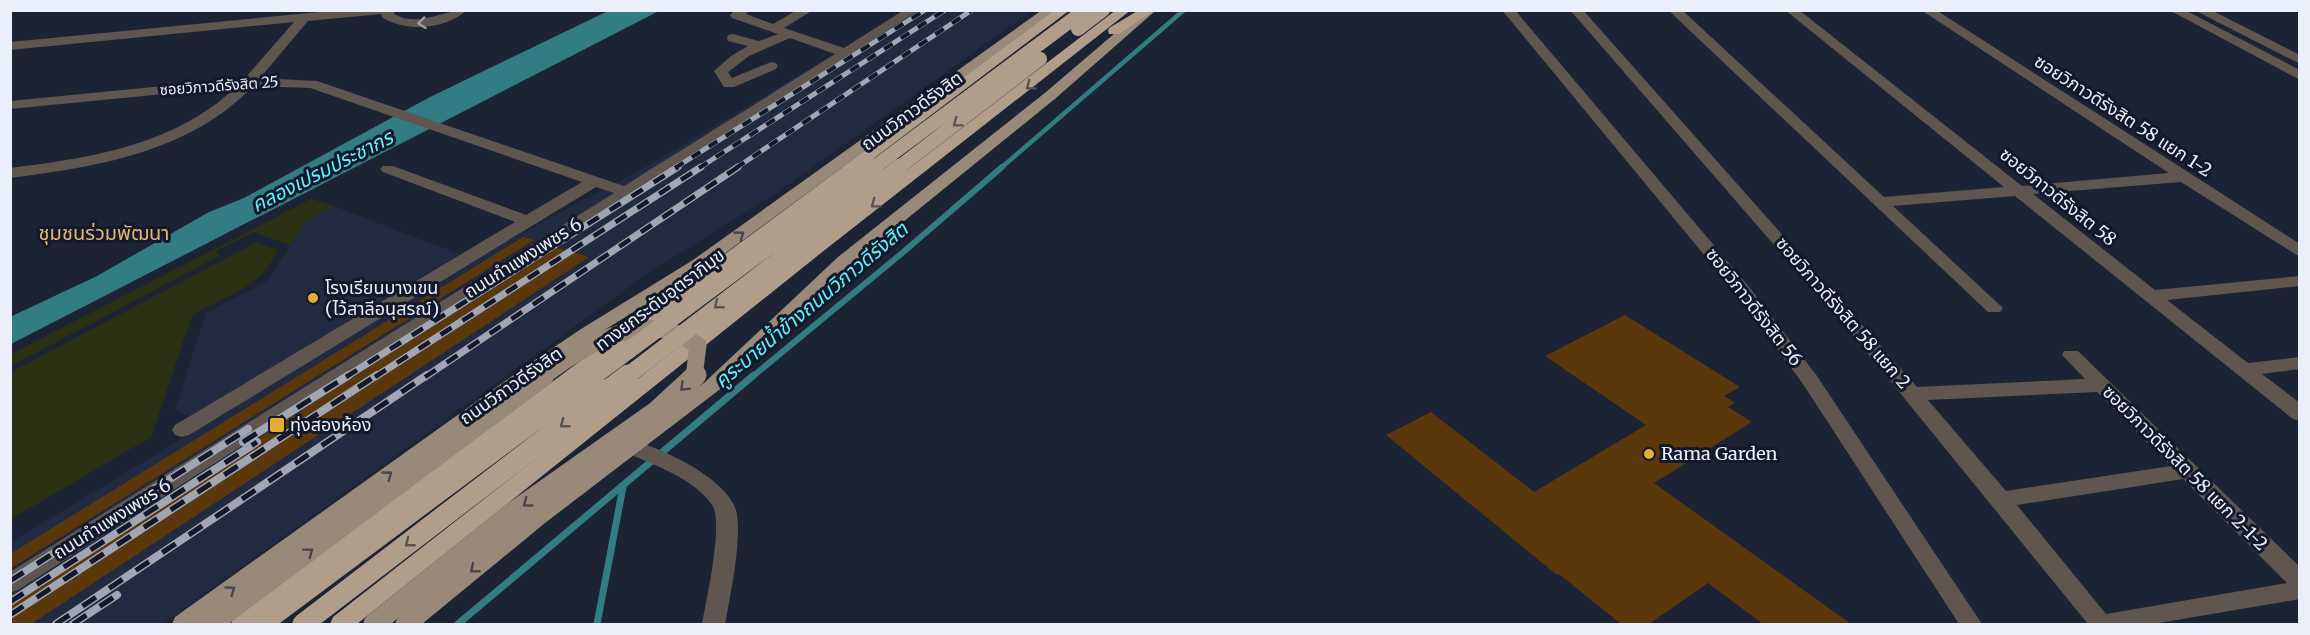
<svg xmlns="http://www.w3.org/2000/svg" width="2310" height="635" viewBox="0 0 2310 635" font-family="Merriweather,'Noto Sans Thai',serif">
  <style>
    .built { fill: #222a42 }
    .green { fill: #2c3012 }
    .water { fill: #317d83 }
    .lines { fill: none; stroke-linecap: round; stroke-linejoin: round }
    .stream-far2 { stroke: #317d83; stroke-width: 4.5 }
    .stream-far1 { stroke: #317d83; stroke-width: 6 }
    .stream { stroke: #317d83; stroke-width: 7 }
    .building { fill: #5a380b }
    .minor { fill: #5e564f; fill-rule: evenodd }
    .major { fill: #988979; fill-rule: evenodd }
    .highway { fill: #b09d8a; fill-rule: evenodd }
    .rail-far2-casing { stroke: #a1a6b5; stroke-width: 5 }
    .rail-far1-casing { stroke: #a1a6b5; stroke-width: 7 }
    .rail-casing { stroke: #a1a6b5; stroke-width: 8 }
    .rail-far2 { stroke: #13192a; stroke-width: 4; stroke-dasharray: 10; stroke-linecap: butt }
    .rail-far1 { stroke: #13192a; stroke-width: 4.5; stroke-dasharray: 13; stroke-linecap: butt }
    .rail { stroke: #13192a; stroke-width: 5; stroke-dasharray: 16; stroke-linecap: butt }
    .major-bridge-far1 { stroke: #988979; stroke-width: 17 }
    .major-bridge { stroke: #988979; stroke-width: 21 }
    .highway-bridge-far2 { stroke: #b09d8a; stroke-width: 14 }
    .highway-bridge-far1 { stroke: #b09d8a; stroke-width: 17 }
    .highway-bridge { stroke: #b09d8a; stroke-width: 21 }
    .oneway { stroke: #9d9b9d }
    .oneway2 { stroke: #5a5455 }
    .oneway3 { stroke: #48464a }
    .poi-dot { fill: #e4ad35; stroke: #13192a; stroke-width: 2 }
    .labels { text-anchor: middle; stroke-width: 6; stroke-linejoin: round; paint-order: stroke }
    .far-street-label { font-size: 15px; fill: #ebeffc; stroke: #13192a }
    .street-label { font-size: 18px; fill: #ebeffc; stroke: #13192a }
    .poi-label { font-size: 18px; fill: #ebeffc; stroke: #13192a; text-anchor: start }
    .water-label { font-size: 20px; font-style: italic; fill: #61f1fc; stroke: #13192a }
    .neighbourhood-label { font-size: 20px; fill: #e0ba73; stroke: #13192a }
  </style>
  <rect width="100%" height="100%" fill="#1c2334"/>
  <!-- built -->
  <path class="built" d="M905,11H1032L775,194L650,272L163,624H11V542L510,240L656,161Z
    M333,206L459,254L194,419L175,410L206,313L266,282L306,222Z"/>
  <!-- green -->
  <path class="green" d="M311,199L334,206L306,222L290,245L254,232L216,251L219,256L11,366V354Z
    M257,242L277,250C265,284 228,296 198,312L191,318L151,437L11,519V372Z"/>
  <!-- water -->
  <path class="water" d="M608,11H659L11,344L10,317L97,276L209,212L244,198L430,97Z"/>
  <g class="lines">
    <!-- stream-far2 -->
    <path class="stream-far2" d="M1001,168L1184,10"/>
    <!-- stream-far1 -->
    <path class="stream-far1" d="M752,377L901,254L1002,167"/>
    <!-- stream -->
    <path class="stream" d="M458,624L754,375
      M597,624L623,487"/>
  </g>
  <!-- building -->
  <path class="building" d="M523,237L534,240L10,569V554Z
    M555,247L589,257L31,624H10V595L19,592Z
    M1625,315L1740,387L1724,396L1735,403L1728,407L1752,422L1654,483L1851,624H1763L1708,583L1649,624H1621L1559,574L1557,575L1386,435L1431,412L1534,492L1646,425L1545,356Z"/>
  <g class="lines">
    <!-- minor -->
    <path class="minor" d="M340,10H396L394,14C418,28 442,10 467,10C445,30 407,32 383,18L381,14L308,21L260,78L317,81L624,186L835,54L790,38L749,56L728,72L732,78L771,62L776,63L778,66L776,69L734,87H724L714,71L731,56L748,46L728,41L727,38L728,35L733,34L759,41L778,34L732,18L730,15L735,10H750L746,14L773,24L797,10H813L784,28L844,48L904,10H919L18,590L10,593V572L614,193L596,187L189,435L182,437L175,435L172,430L175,425L515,222L383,172L380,169L383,166H393L526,215L582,182L310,88L253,86C190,152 97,167 10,178V168C91,158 175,145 236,87L10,109V101L245,78L294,22L10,50V42Z
      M1502,10H1515L1750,288L1817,376L1982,624H1959L1803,384L1738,296Z
      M1570,10H1583L1917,387L2085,379L2062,355L2064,351H2078L2300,567V599L2153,624H2088L1861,345ZM2097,392L2171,466L2006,491L1928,400ZM2183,479L2287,583L2106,614L2017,505Z
      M1668,10H1682L1884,197L2004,187L1785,10H1799L2022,186L2169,173L1921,10H1936L2300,244V257L2181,182L2033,194L2155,290L2300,276V286L2167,300L2248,363L2300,357V369L2262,374L2300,403V421L2293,419L2015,196L1893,206L2003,308L2000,312H1988Z
      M2169,10H2185L2300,70V80Z
      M2211,10L2300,55V64L2196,11Z
      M632,440C663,449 725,477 736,510C743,535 730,598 725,624H702C706,601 724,522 712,505C694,478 653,465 625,452L622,447L625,442Z"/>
    <!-- major -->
    <path class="major" d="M1042,10H1057L705,268L593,337L543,372L200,624H172L175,617L529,364L581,329L693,260Z
      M1142,10L1154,12L1056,98L850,265L719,390L545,523L422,624H395L398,617L529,511L705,382L838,257L1046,92Z"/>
    <!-- highway -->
    <path class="highway" d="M1055,10H1070L258,624H231L234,617Z
      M1116,10H1131L821,253L357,624H330L333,617L809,245Z
      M1139,10H1155L1119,34H1109L1108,31L1109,28Z"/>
    <defs>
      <path id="rail-far2" d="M675,168L925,10
        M699,168L945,10
        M736,168L972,10"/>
      <path id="rail-far1" d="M346,377L678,167
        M375,377L701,167
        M425,377L738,167"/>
      <path id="rail" d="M243,442L349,375
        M10,581L248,429
        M10,602L257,442
        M10,615L377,375
        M56,624L427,375
        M73,624L117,595"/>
    </defs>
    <!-- rail-far2 casing -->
    <use href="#rail-far2" class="rail-far2-casing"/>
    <!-- rail-far1 casing -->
    <use href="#rail-far1" class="rail-far1-casing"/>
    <!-- rail casing -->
    <use href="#rail" class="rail-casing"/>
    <!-- rail-far2 -->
    <use href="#rail-far2" class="rail-far2"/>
    <!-- rail-far1 -->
    <use href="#rail-far1" class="rail-far1"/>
    <!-- rail -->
    <use href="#rail" class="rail"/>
    <!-- major-bridge-far1 -->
    <path class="major-bridge-far1" d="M542,377C578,350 627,318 673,332C682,335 690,341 698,345L694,377"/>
    <!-- major-bridge -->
    <path class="major-bridge" d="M211,624L544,375
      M374,624L511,514L657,411L696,375"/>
    <!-- highway-bridge-far2 -->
    <path class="highway-bridge-far2" d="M1078,29L1103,10
      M873,168L1085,10
      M898,168L1040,59"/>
    <!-- highway-bridge-far1 -->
    <path class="highway-bridge-far1" d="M593,377L875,167
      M626,377L900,167"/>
    <!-- highway-bridge -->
    <path class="highway-bridge" d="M261,624L595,375
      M303,624L628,375"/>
  </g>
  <!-- one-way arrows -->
  <defs><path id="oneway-chevron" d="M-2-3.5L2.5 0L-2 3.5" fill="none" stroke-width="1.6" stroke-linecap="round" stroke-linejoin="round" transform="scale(1.5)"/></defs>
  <use class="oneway" href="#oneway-chevron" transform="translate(422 23) rotate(174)"/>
  <g class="oneway2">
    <use href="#oneway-chevron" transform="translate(1030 86) rotate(143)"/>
    <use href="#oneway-chevron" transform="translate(957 123) rotate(143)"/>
    <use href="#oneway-chevron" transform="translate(875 204) rotate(143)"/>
    <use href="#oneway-chevron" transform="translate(718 305) rotate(142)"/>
    <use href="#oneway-chevron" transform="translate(564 424) rotate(142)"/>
    <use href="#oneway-chevron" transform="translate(409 543) rotate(142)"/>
  </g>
  <g class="oneway3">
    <use href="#oneway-chevron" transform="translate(740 235) rotate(-36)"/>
    <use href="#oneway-chevron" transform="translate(684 387) rotate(137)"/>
    <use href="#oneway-chevron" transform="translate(388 475) rotate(-36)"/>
    <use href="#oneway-chevron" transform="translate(527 503) rotate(144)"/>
    <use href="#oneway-chevron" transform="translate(309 552) rotate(-37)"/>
    <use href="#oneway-chevron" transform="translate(474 569) rotate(141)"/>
    <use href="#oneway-chevron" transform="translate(231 590) rotate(-36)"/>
  </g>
  <!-- markers -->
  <g class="poi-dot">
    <circle cx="313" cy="298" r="6"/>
    <rect x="269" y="417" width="16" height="16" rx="3"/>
    <circle cx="1649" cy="454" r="6"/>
  </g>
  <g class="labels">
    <!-- far-street labels -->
    <g class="far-street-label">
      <text transform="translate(219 86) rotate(-4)" y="5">ซอยวิภาวดีรังสิต 25</text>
    </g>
    <!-- street labels -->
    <g class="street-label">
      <text transform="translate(912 111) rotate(-36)" y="6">ถนนวิภาวดีรังสิต</text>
      <text transform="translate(2123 116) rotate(33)" y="6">ซอยวิภาวดีรังสิต 58 แยก 1-2</text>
      <text transform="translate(2058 197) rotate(39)" y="6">ซอยวิภาวดีรังสิต 58</text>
      <text transform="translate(523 258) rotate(-32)" y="6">ถนนกำแพงเพชร 6</text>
      <text transform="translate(660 300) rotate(-37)" y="6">ทางยกระดับอุตราภิมุข</text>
      <text transform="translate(1754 307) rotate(52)" y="6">ซอยวิภาวดีรังสิต 56</text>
      <text transform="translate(1843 313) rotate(49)" y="6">ซอยวิภาวดีรังสิต 58 แยก 2</text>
      <text transform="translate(511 386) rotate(-35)" y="6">ถนนวิภาวดีรังสิต</text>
      <text transform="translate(2185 468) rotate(45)" y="6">ซอยวิภาวดีรังสิต 58 แยก 2-1-2</text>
      <text transform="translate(112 519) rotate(-32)" y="6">ถนนกำแพงเพชร 6</text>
    </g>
    <!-- poi labels -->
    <g class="poi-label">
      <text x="325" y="294">โรงเรียนบางเขน<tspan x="325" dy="21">(ไว้สาลีอนุสรณ์)</tspan></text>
      <text x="290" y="431">ทุ่งสองห้อง</text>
      <text x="1661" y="460">Rama Garden</text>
    </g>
    <!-- water labels -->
    <g class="water-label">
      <text transform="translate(322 171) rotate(-27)" y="7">คลองเปรมประชากร</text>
      <text transform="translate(811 305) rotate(-40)" y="7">คูระบายน้ำข้างถนนวิภาวดีรังสิต</text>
    </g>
    <!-- neighbourhood labels -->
    <g class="neighbourhood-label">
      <text x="104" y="240">ชุมชนร่วมพัฒนา</text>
    </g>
  </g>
  <!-- border -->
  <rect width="2310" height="635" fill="none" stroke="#ebeffc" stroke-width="24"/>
</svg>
